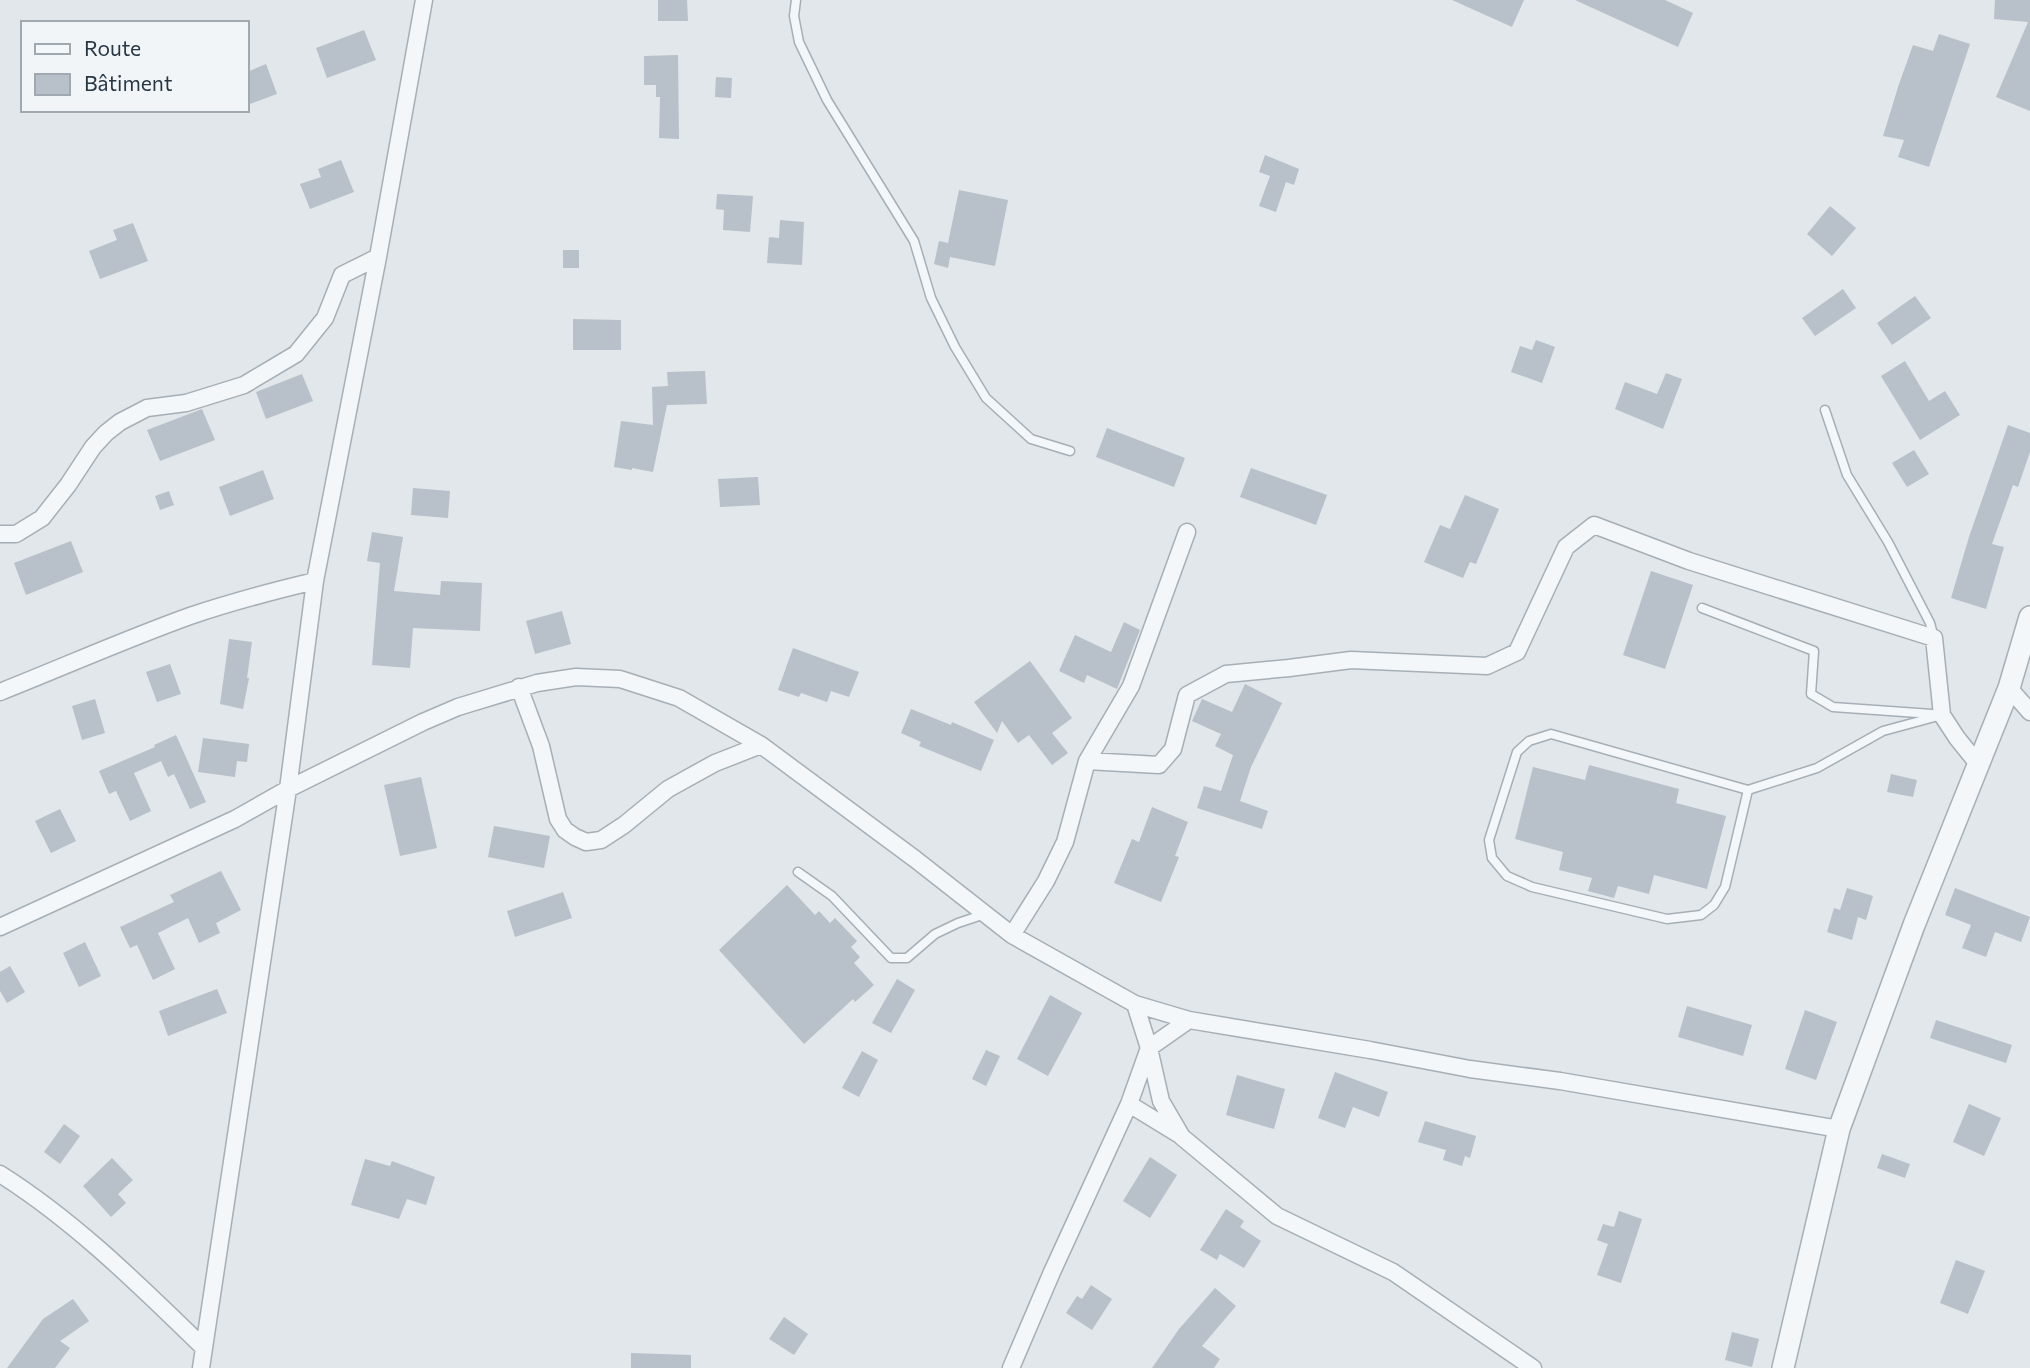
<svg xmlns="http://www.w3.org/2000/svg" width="2030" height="1368" viewBox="0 0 2030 1368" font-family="Commissioner,sans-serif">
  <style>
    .building { fill: #b8c1c9 }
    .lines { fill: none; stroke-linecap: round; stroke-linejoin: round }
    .service-casing { stroke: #a6afb6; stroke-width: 11 }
    .minor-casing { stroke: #a6afb6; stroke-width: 19 }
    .tertiary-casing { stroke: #a6afb6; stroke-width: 24 }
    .service { stroke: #f4f7f9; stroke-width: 8 }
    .minor { stroke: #f4f7f9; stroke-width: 16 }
    .tertiary { stroke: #f4f7f9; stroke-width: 21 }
  </style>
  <rect width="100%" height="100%" fill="#e1e7eb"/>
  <!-- building -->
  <path class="building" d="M658,0H687L688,21H658Z
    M1452,0H1524L1512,27Z
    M1575,0H1665L1693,13L1678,47Z
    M1995,0H2030V111L1996,97L2028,22L1994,19Z
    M364,30L376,60L327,78L316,48Z
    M1939,34L1970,44L1929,167L1898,157L1904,140L1883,136L1899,84L1913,45L1933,51Z
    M678,55L679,139L659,138L660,97H656V85H644V56Z
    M266,64L277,94L247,105V72Z
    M716,77L732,78L731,98L715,97Z
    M1265,155L1299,169L1294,185L1286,182L1276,212L1259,206L1270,176L1259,172Z
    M341,160L354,192L310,209L300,184L321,177L318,169Z
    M959,190L1008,200L995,266L950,257L948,268L934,264L939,241L948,243Z
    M717,194L753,196L750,232L723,230L724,210L716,209Z
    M1830,206L1856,228L1832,256L1807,234Z
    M780,220L804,222L802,265L767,263L769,237L779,238Z
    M133,223L148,261L100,279L89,251L117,240L113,230Z
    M563,250H579V268H563Z
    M1843,289L1856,308L1815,336L1802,318Z
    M1915,296L1931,318L1892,345L1877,323Z
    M573,319L621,320V350H573Z
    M1536,340L1555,347L1542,383L1511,372L1520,346L1532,350Z
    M1905,361L1929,401L1945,391L1960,415L1920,440L1881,376Z
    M705,371L707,404L667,405L653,472L632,468V470L614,467L621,421L653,425L652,387L668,386L667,372Z
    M1666,373L1682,379L1663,429L1615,409L1625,382L1657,394Z
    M302,374L313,401L266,419L256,392Z
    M202,409L215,440L160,461L147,430Z
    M2008,425L2030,433V452L2018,487L2013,485L1992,544L2004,547L1986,609L1951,598L1969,537Z
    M1107,428L1185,458L1174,487L1096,457Z
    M1914,450L1929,474L1907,487L1892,463Z
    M1251,468L1327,495L1316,525L1240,497Z
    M263,470L274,499L230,516L219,487Z
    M758,477L760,505L720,507L718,479Z
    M413,488L450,491L448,518L411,515Z
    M169,491L174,505L160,510L155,496Z
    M1465,495L1499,509L1476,564L1470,562L1463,578L1424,562L1440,525L1450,529Z
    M372,532L403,537L394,591L440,595L441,581L482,583L480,631L413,628L410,668L372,665L380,563L367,561Z
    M71,541L83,572L26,595L14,563Z
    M1651,571L1693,585L1665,669L1623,655Z
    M562,611L571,644L535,654L526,621Z
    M1124,622L1140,630L1117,689L1087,675L1084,683L1059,671L1075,635L1111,652Z
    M229,639L252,642L247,678H249L243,709L220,704Z
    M793,648L859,672L849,697L831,691L827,702L801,693L799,697L778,690Z
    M1030,661L1072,718L1052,733L1068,753L1052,765L1029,735L1018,743L1002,721L997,733L974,702Z
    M170,664L181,694L157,702L146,672Z
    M1245,684L1282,703L1251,767L1240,801L1268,811L1262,829L1197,808L1204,786L1221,791L1233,755L1215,746L1221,734L1192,721L1202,699L1232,712Z
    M95,699L105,733L82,740L72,706Z
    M911,709L951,725L952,722L994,740L981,771L919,746L921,742L901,733Z
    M176,735L206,802L190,809L174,774L168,777L161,761L134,773L151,811L130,821L116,791L109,794L99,771L155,747L154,745Z
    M203,738L249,744L247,762L237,761L235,777L198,772Z
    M1589,765L1679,789L1676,803L1726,816L1707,889L1654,875L1649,894L1618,886L1614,898L1588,891L1592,878L1559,870L1563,852L1515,839L1533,767L1585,780Z
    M1891,774L1917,780L1913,797L1887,792Z
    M421,777L437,848L400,856L384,785Z
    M1152,807L1188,822L1175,856L1179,857L1161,902L1114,883L1132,839L1139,842Z
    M60,809L76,841L51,853L35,821Z
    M494,826L550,836L544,868L488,857Z
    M221,871L241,910L216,923L220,933L199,943L188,918L158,933L175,969L153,980L137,945L130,948L120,927L174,902L170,895Z
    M787,885L815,915L819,911L830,923L835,918L857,941L851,947L860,957L854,963L874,985L855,1002L853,999L804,1044L719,950Z
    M1847,888L1873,896L1866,920L1858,917L1852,940L1827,932L1834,908L1840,910Z
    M1955,888L2030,917L2021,942L1995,932L1986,957L1962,948L1971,925L1945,915Z
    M563,892L572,918L515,937L507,911Z
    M85,942L101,976L79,987L63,953Z
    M10,966L25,992L7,1003L0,991V972Z
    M897,979L915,990L891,1033L872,1023Z
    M217,989L227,1013L168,1036L159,1011Z
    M1050,995L1082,1013L1048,1076L1017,1059Z
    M1687,1006L1752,1025L1743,1056L1678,1037Z
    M1805,1010L1837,1022L1816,1080L1785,1069Z
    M1936,1020L2012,1045L2006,1063L1930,1038Z
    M986,1050L1000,1056L986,1086L972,1079Z
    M862,1051L878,1060L859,1097L842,1088Z
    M1335,1072L1388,1092L1379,1117L1353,1107L1345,1128L1318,1118Z
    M1237,1075L1285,1089L1274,1129L1226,1115Z
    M1969,1104L2001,1118L1984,1156L1953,1142Z
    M1425,1121L1476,1136L1470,1158L1465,1156L1462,1166L1443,1160L1446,1150L1418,1142Z
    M64,1124L80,1136L60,1164L44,1152Z
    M1882,1154L1910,1164L1905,1178L1877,1168Z
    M1150,1157L1177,1175L1150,1218L1123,1201Z
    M112,1158L133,1180L118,1194L126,1203L111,1217L83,1186Z
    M365,1159L390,1166L392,1161L435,1177L426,1205L407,1199L399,1219L351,1205Z
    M1226,1209L1244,1221L1240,1227L1261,1241L1244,1268L1220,1254L1217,1260L1200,1250Z
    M1619,1211L1642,1219L1621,1283L1597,1275L1608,1244L1597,1240L1603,1224L1614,1227Z
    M1956,1260L1985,1271L1968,1314L1940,1303Z
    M1091,1285L1112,1299L1092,1330L1066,1313L1077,1296L1082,1299Z
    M1215,1288L1236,1306L1202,1346L1220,1359L1214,1368H1152L1179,1329Z
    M73,1299L89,1321L60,1341L70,1348L55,1368H7L43,1319Z
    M784,1317L808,1334L794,1355L769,1339Z
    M1732,1332L1759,1339L1752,1367L1725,1360Z
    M631,1353L691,1355V1368H631Z"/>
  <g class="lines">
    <defs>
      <path id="service" d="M796,0L794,16L799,42L827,100L914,241L931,298L955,347L986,398L1031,439L1070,451
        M1825,410L1847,475L1888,542L1930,623L1934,638
        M1702,608L1814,651L1811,694L1833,707L1932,714
        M1748,790L1725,887L1714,905L1701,915L1667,919L1532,887L1507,876L1492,858L1489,840L1517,752L1529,741L1551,734L1748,790L1817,768L1883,731L1942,715
        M798,872L832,896L891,958H907L935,934L958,923L985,914"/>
      <path id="minor" d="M0,534H16L42,518L68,485L93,447L106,433L120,422L147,408L186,403L244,385L296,354L325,318L342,275L378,257
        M519,687L541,746L558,819L565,830L575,837L586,842L601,840L624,825L668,789L715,763L761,745
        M2009,688L2030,712
        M0,692C63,667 126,639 190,616C231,602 273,591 315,581
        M1087,761L1159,765L1173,749L1187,695L1226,674L1289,668L1351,660L1487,666L1517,652L1566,547L1594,525L1689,561L1934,638L1942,715L1957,738L1978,764
        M0,927L235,819L288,789L423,722L458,707L537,683L576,677L620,679L679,698L761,745L915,859L1012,935L1135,1004L1189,1020L1370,1050L1470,1069L1560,1081L1839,1129
        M1012,935L1046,881L1065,842L1087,761L1131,686L1187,532
        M1135,1004L1149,1048L1161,1101L1182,1137L1277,1216L1393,1272L1533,1368
        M1129,1104L1178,1134
        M0,1174C76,1222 140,1286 204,1348
        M201,1368L288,789L315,581L378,257L424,0
        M1011,1368L1052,1272L1129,1104L1149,1048L1189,1020"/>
      <path id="tertiary" d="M1783,1368L1839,1129L1914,925L2009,688L2030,617"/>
    </defs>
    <!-- service casing -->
    <use href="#service" class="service-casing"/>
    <!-- minor casing -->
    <use href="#minor" class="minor-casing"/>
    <!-- tertiary casing -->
    <use href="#tertiary" class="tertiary-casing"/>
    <!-- service -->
    <use href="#service" class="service"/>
    <!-- minor -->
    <use href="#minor" class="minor"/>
    <!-- tertiary -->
    <use href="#tertiary" class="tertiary"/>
  </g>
  <!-- legend -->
  <rect x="21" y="21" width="228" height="91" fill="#f1f5f8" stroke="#a1a9b0" stroke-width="2"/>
  <rect x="35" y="44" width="35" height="10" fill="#f4f7f9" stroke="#a1a9b0" stroke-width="2"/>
  <text x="84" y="56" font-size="21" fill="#283744">Route</text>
  <rect x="35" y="74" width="35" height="21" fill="#b8c1c9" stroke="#a1a9b0" stroke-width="2"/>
  <text x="84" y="91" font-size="21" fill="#283744">Bâtiment</text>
</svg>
